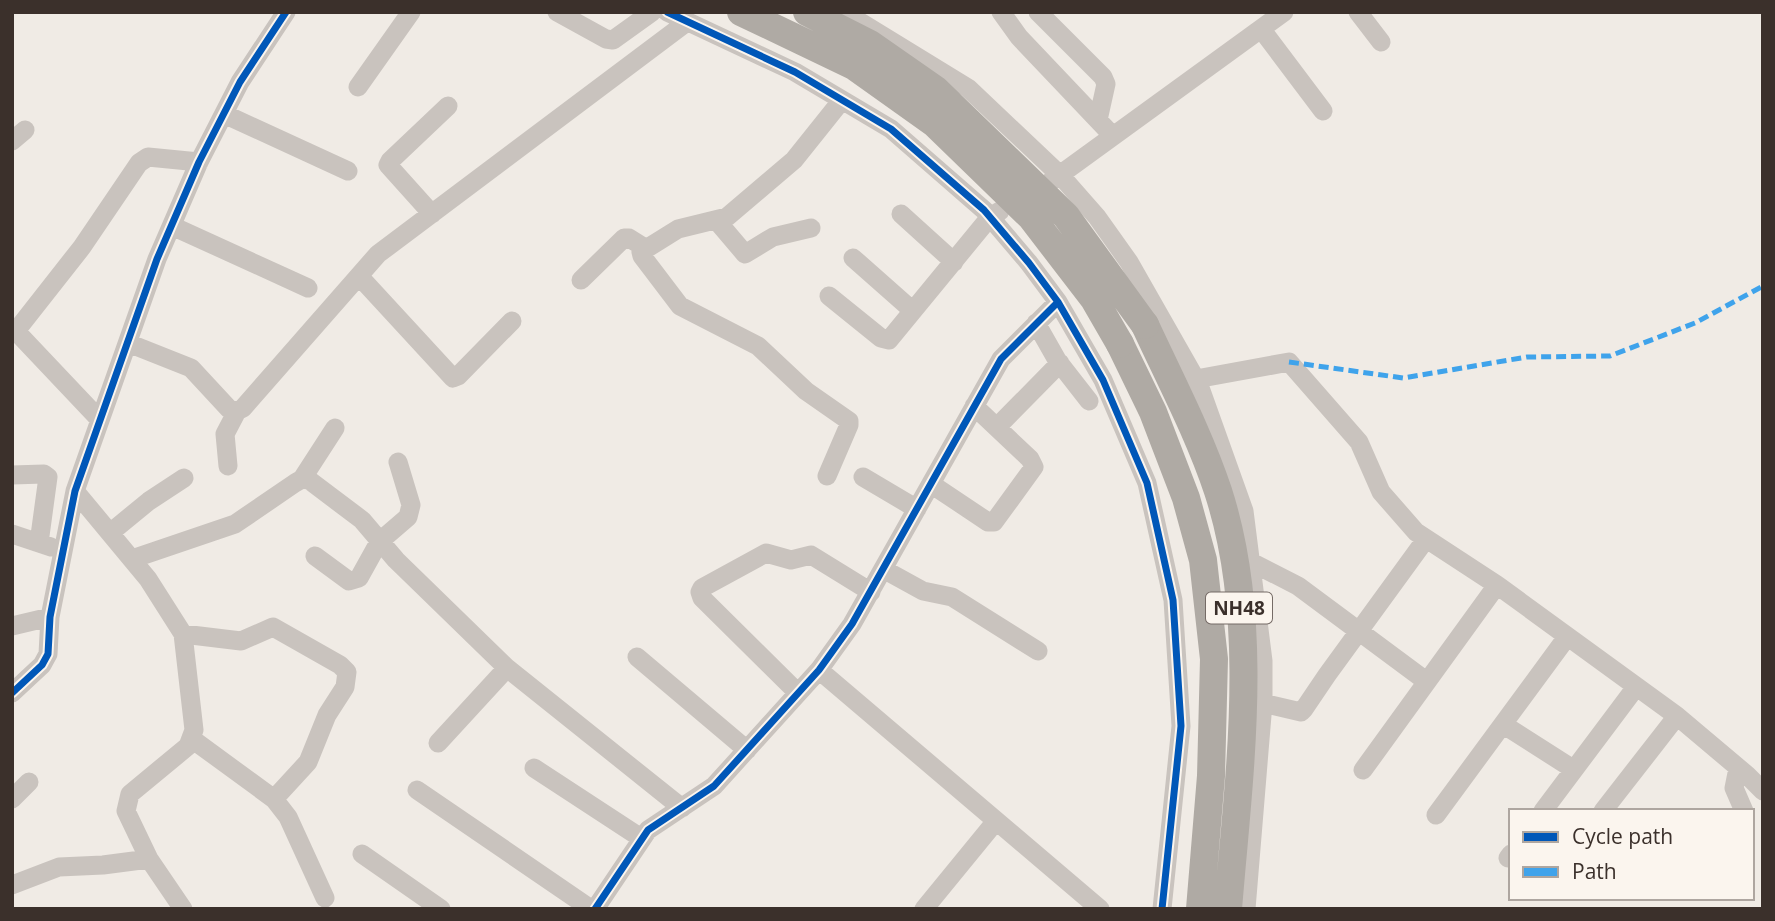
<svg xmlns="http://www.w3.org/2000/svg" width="1775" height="921" viewBox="0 0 1775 921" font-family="'Open Sans',sans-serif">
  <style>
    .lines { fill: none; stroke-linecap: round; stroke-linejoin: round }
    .minor { stroke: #c9c3be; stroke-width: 19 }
    .highway { stroke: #afaaa4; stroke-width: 28 }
    .highway-bridge { stroke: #afaaa4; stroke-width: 28 }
    .quiet { stroke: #3fa3eb; stroke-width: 5; stroke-dasharray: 10 5; stroke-linecap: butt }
    .cycleway-casing { stroke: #fbf5ee; stroke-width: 11 }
    .cycleway { stroke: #0057b8; stroke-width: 7 }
    .labels { text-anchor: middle; stroke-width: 5; stroke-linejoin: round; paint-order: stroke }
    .shield { fill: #fbf5ee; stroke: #756b66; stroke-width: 2 }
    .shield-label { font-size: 19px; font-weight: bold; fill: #3b302b }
  </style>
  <rect width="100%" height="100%" fill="#f0ebe5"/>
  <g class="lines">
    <!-- minor -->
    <path class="minor" d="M557,12L606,39L613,40L652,12
      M667,12L795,72L891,129L984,210L1029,263L1058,302L1103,380L1147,483L1173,600L1181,726L1162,909
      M844,12L968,88L1061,176L1097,217L1129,262L1199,385L1244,511L1263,661V703L1246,909
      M1001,12L1019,37L1112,135
      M1038,12L1103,77L1106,84L1098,120
      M1358,12L1381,42
      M1262,30L1323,111
      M358,87L411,12
      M224,114L348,171
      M12,141L25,130
      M1050,182L1284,12
      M432,214L388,165L390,161L448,106
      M901,214L954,262
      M717,221L745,254L773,237L811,228
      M172,226L308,288
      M853,258L913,311
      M359,276L453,378L458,376L512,321
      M581,280L624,238H629L645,248
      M829,296L881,338L889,340L990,217L1000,211
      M1036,323L1057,360L1089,401
      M12,327L100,420
      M16,331L82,247L139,163L148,157L199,162
      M128,343L191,368L229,409L237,411L243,408L378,254L687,22
      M1196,379L1289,362L1359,442L1381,492L1416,532L1497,585L1677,716L1747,775L1763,791
      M997,427L1060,363
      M228,466L225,434L237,411
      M12,475L44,474L48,477L39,543
      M827,476L849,425V421L806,391L758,346L680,306L642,256L641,252L678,229L727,217L794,160L842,100
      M863,477L917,509
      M302,479L335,428
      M931,484L988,522H994L1034,467L1030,459L974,406
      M75,491L148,579L183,634L194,730L188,746L130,794L126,811L149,859L183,909
      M110,533L149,501L184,478
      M12,534L51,547
      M315,556L349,581L359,578L379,542L408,517L411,505L398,462
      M132,559L235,524L295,483L302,479L309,480L362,520L396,560L507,668L682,808
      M1251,562L1298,586L1426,681
      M883,569L923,591L952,597L1038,651
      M12,626L50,617
      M183,634L241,641L273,627L340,665L347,672L345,687L327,715L308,762L274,799
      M637,657L747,750
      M819,670L1100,909
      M12,693L42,665L48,654L50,617L75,491L157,259L199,162L240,82L286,12
      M798,693L702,598L700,592L702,588L766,553L791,560L811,555L871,592
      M1263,703L1301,712L1304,709L1327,675L1426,539
      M1504,725L1573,769
      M192,739L274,799L288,817L325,898
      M438,743L507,668
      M534,768L641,838
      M1738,768L1734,788L1744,811
      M1363,770L1497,585
      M417,790L591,909
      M12,799L29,782
      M1543,811L1636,687
      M1603,811L1677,716
      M1436,815L1567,637
      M362,854L441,909
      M1508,858L1511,854
      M12,885L59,867L103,865L149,859
      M595,909L648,830L714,786L819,670L852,624L1001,359L1058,302
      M924,909L996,821"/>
    <!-- highway -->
    <path class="highway" d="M1145,325C1170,379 1199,434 1218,491C1261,623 1239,773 1228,909
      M1120,344L1153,412L1186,498L1203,560L1214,659L1211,776L1200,909"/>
    <!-- highway-bridge -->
    <path class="highway-bridge" d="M741,12L854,66L934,123L1031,217L1094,299L1120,344
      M807,12L870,44L936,90L1066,216L1145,325"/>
    <!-- quiet -->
    <path class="quiet" d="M1289,362L1403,378L1527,357L1610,356L1695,323L1763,286"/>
    <defs>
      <path id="cycleway" d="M667,12L795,72L891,129L984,210L1029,263L1058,302L1103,380L1147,483L1173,600L1181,726L1162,909
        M12,693L42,665L48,654L50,617L75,491L157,259L199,162L240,82L286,12
        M595,909L648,830L714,786L819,670L852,624L1001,359L1058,302"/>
    </defs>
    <!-- cycleway casing -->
    <use href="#cycleway" class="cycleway-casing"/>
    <!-- cycleway -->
    <use href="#cycleway" class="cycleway"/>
  </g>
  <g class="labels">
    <!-- shield labels -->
    <rect class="shield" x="1206" y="592.5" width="66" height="31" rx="5"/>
    <g class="shield-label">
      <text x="1239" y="615">NH48</text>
    </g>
  </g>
  <!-- border -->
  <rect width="1775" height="921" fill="none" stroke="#3b302b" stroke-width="28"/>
  <!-- legend -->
  <rect x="1509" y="809" width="245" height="91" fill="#fbf5ee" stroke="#aea6a0" stroke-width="2"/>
  <rect x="1523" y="832" width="35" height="10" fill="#0057b8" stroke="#aea6a0" stroke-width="2"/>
  <text x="1572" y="844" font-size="21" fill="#3b302b">Cycle path</text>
  <rect x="1523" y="867" width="35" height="10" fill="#3fa3eb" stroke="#aea6a0" stroke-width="2"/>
  <text x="1572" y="879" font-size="21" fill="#3b302b">Path</text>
</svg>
